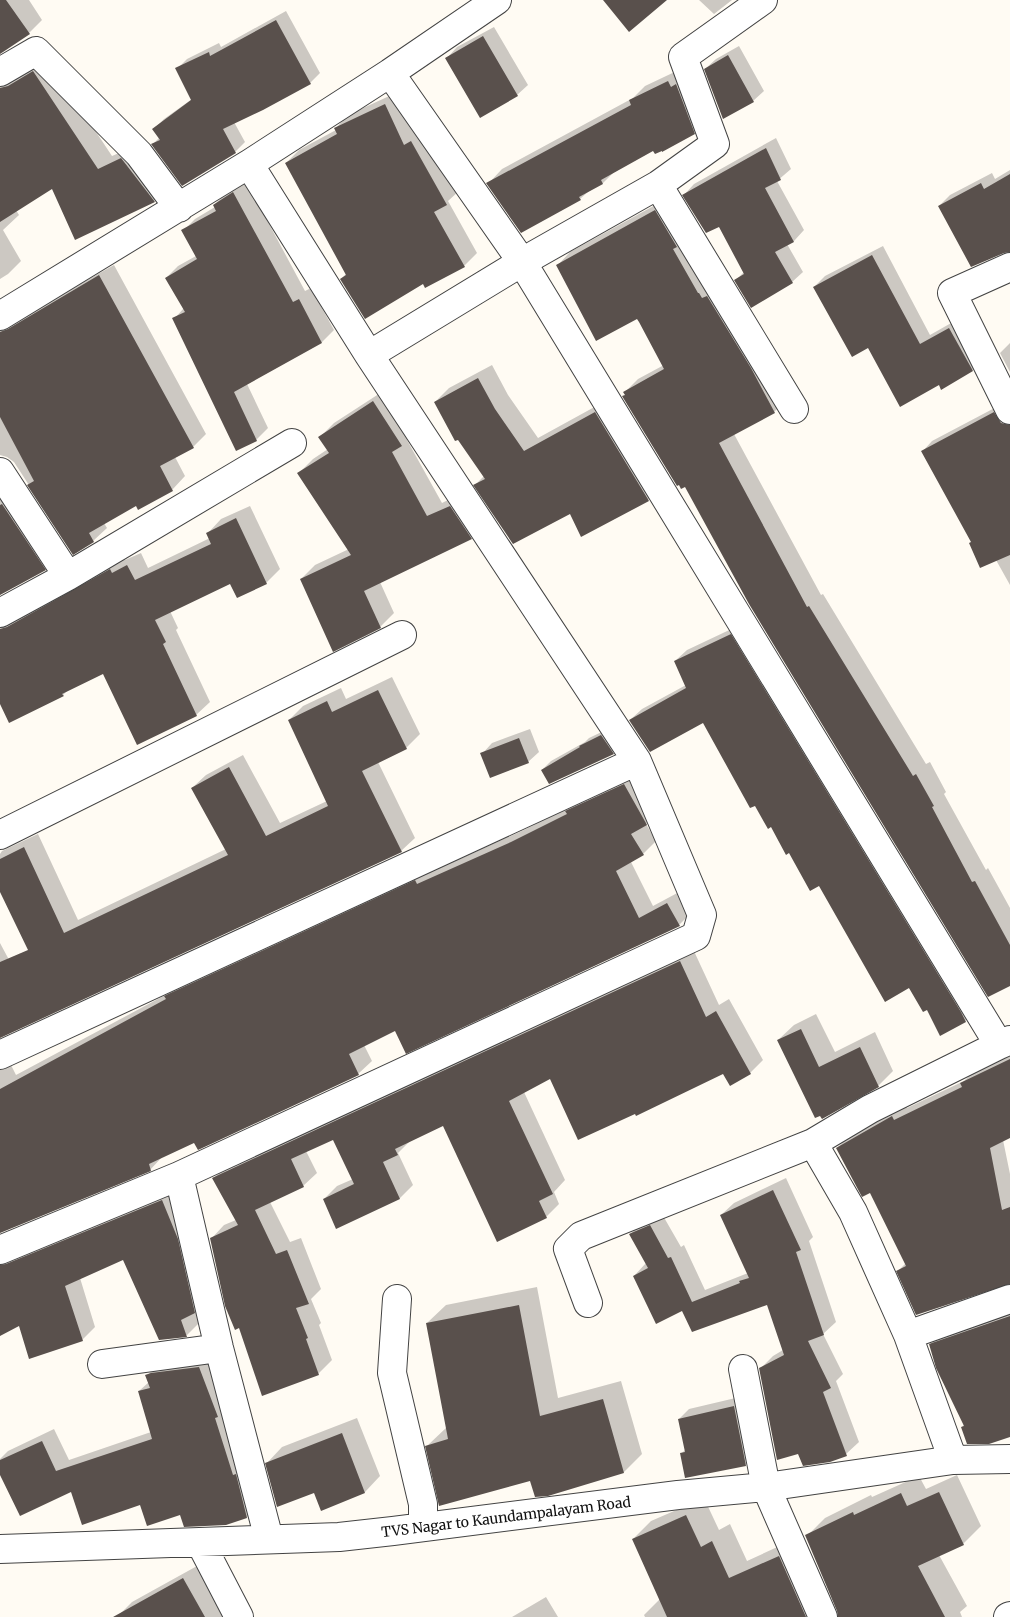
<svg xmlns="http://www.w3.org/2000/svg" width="1010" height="1617" viewBox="0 0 1010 1617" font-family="Merriweather,serif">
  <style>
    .shadow { fill: #0003 }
    .building { fill: #59504c }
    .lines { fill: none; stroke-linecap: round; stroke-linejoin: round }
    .minor-casing { stroke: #434343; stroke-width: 30 }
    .minor { stroke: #fff; stroke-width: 28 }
    .labels { text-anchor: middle; stroke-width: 5; stroke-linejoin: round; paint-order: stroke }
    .street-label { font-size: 14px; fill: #101010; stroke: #fff }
  </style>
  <rect width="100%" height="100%" fill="#fffbf3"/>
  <!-- shadow -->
  <path class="shadow" d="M0,0H29L42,20L29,33L0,52Z
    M699,0H732L714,14Z
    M286,11L320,73L310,83L234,122L245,142L235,152L153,144L160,137L154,129L164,119L192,99L177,69L187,59L219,43L221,47Z
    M494,27L528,85L517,95L447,58L457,47Z
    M739,46L764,91L753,101L705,69L716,59Z
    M47,58L112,156L135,146L168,188L154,201L76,238L52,187L16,210L19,215L3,230L21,261L8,274L0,279V67Z
    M683,68L708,119L694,133L654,149L616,170L603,183L589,191L580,199L488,184L502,169L633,98L645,86Z
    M398,92L459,191L448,201L477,253L464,266L423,283L341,279L347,273L286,163L299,150L336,130V128L348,115Z
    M776,138L791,169L777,181L804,230L794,241L787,244L803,272L792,282L736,280L744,272L719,226L684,195L694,184Z
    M1010,170V251L939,206L950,195L992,173L995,179Z
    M246,181L305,291L311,288L334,330L322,342L247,384L268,428L256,440L174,319L184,308L166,278L178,266L196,256L183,231L195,219L215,207L214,205L226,193Z
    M668,198L787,399L774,412L734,434L821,595L823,594L926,764L930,762L946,792L944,794L986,870L988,868L1010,908V984L626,395L625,392L638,379L664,365L637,317L558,265L570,252Z
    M883,246L930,335L960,318L983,360L973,370L868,347L814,287L825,276Z
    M114,265L206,434L193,447L175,457L185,476L172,490L136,504L104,523L107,528L93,541L73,553L14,462L7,457L0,455V329Z
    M1010,343V372L1000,353Z
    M492,365L508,395L538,438L609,399L662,486L648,500L582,535L570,512L475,485L484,476L435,402L449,388Z
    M388,388L416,431L407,440L442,503L464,492L485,524L471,538L380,582L394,613L380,627L301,579L315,565L349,549L299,473L313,459L328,449L320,437L334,423Z
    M1004,403L1010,415V585L996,560L972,541L922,452L932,441Z
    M0,467L58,556L45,569L0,594Z
    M250,506L280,569L266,583H231L170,611L178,628L176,630L210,702L196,715L104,672L69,689L63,695L0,701V607L123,557L125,560L141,553L148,568L210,538L208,533L221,519Z
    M742,624L977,1010L965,1021L927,1009L790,851L771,826L704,721L630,720L642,709L686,685L675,661L687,650Z
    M392,677L420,734L406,748L378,762L415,838L401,851L58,1009L0,889V854L2,851L38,834L78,920L226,849L192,788L206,775L243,755L280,823L327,801L289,720L303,706L341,688L346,699Z
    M610,728L622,745L613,753L542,770L551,761L585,742L589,738Z
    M530,729L539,752L528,762L482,754L492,743Z
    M637,772L660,811L646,824L656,841L643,854L631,862L653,906L681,891L692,912L679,925L395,1030L364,1045L372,1061L358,1074L194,1141L163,1156L150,1170L0,1232V1049L6,1055L16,1075L171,992L179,983L429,868L431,872L526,829Z
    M0,943L37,1012L0,1037Z
    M693,949L719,1005L729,999L763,1060L750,1073L551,1077L524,1092L565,1180L554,1192L559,1204L546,1217L443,1124L410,1141L398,1153L413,1185L400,1198L337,1227L324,1199L337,1186L353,1179L334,1138L306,1151L317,1173L303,1186L270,1202L290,1242L301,1238L321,1289L311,1299L321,1323L319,1325L332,1360L318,1374L211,1239L224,1225L236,1220L214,1178L227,1165Z
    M816,1014L835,1052L875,1032L893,1071L878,1086L823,1118L778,1040L794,1025Z
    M1010,1053V1137L1003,1140L1010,1174V1283L898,1271L906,1263L871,1191L837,1148L850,1135L905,1104L907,1108L964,1081L974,1071Z
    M786,1178L813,1237L809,1241L836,1322L823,1334L843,1374L836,1381L859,1442L846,1454L830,1461L760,1369L773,1356L783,1350L768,1303L683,1310L634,1276L646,1263L630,1234L643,1222L662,1214L681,1247L684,1245L705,1290L748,1273L721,1215L734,1203Z
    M175,1188L208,1299L195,1311L200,1322L187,1335L160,1339L123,1258L80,1278L95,1327L82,1340L20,1324L0,1334V1244Z
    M537,1287L558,1398L621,1381L642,1454L624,1472L531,1480L427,1446L447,1427L427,1323L446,1305Z
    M1010,1310V1435L962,1427L964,1425L930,1345L940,1334Z
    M211,1355L259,1505L247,1517L181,1513L141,1504L71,1490L0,1472V1459L8,1451L54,1429L69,1460L151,1432L139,1391L149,1382L147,1376L159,1363Z
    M744,1396L756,1454L745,1465L682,1453L686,1449L679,1419L689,1409Z
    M357,1418L380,1476L365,1492L322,1509L315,1491L267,1463L282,1447Z
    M957,1475L981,1526L963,1544L939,1555L967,1606L960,1612L962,1617H645L644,1615L660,1599L633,1539L651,1521L704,1498L719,1530L730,1524L747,1561L797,1538L832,1612L839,1615L807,1536L825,1518L871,1495L872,1497L919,1476L926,1489Z
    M197,1566L225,1617H120L119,1615L132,1602Z
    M546,1597L558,1617H512Z"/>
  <!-- building -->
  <path class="building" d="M0,0H6L30,34L0,54Z
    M603,0H667L629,32Z
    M276,20L311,84L263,110L223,129L236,153L182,186L151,144L160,140L152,129L191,100L175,68L209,52L210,56Z
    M483,36L518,96L480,118L445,58Z
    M728,55L754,102L723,119L704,69Z
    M33,71L98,169L121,158L155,202L75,240L52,189L0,222V88L8,86Z
    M668,81L671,87L676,84L695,134L662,152V151L655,154L653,151L601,180L603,184L579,197L581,200L521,233L486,183L631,105L629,100Z
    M385,104L404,145L411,141L447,205L434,212L465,267L425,288L423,284L365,319L340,279L346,275L285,163L337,134L334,128Z
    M766,148L781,180L765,188L794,242L775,252L793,283L751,308L734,280L744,274L719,227L706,233L682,195Z
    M1010,174V252L1004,253L971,267L938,206L981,183L984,189Z
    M233,192L293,302L299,299L322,343L234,392L257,441L236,451L172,318L185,312L165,278L197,259L181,230L216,211L213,205Z
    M655,210L677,247L673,249L698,293H699L702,298L707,296L751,368L775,413L719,443L807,607L809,606L913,776L916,774L934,806L932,807L972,882L975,881L1010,945V986L988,997L749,604L685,487L681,489L679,485L677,486L622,396L625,395L623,392L664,369L639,322L637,319L596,341L556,265Z
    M872,255L920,344L949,328L973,371L941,390L939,385L900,407L868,348L852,357L813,287Z
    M99,275L194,448L160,466L173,491L138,510L136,506L89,533L94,542L73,555L27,485L34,481L0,417V332L8,329Z
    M478,378L495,409L524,451L595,412L649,501L581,537L570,514L513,544L473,485L485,479L458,440L455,441L434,402Z
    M373,401L402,446L392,452L427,516L450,506L472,539L364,591L381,628L333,652L300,579L351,555L297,473L329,453L318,437Z
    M994,412L1001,423L1010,425V555L980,568L969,543L971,542L921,451Z
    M2,504L46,570L0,595V505Z
    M236,518L267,584L237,598L230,584L155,620L166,642L163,644L197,716L137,745L103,674L62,694L64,696L9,723L0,704V629L7,627L110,569L112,573L127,565L135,580L211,544L206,533Z
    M731,634L961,1012L966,1022L940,1036L927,1010L923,1012L909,988L885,1002L819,886L810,891L789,853L786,855L771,827L768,829L755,806L750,808L703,723L650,752L629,720L686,688L674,661Z
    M378,690L407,749L362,771L402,852L0,1038V962L28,950L0,892V859L24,847L64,933L228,855L191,788L229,767L266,836L328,806L288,720L327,701L332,712Z
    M601,735L614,754L549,784L541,770L580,747L579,746Z
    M519,738L529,763L490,778L480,753Z
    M624,784L647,825L631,834L644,855L616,871L639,918L667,903L680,926L406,1054L395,1031L349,1054L359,1075L198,1150L194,1143L149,1164L151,1171L0,1233V1089L166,999L164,996L415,880L417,884L511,842L567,814L565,811Z
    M680,961L706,1017L716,1011L751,1074L730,1086L723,1074L636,1116L635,1114L578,1140L550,1079L509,1101L553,1194L539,1201L547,1218L497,1242L443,1126L395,1149L398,1155L383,1162L400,1199L336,1229L323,1199L354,1184L333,1140L291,1159L304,1187L255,1210L276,1254L287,1250L309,1304L296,1308L308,1338L306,1339L319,1375L262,1396L239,1328L235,1330L225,1306L210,1238L238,1225L212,1178Z
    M801,1029L819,1067L860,1047L879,1087L822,1119L820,1116L815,1118L777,1040Z
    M1010,1059V1138L990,1148L1002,1210L1010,1207V1284L916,1315L896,1271L906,1266L870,1193L862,1197L836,1148L892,1116L894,1120L962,1087L960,1083Z
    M773,1190L801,1250L796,1252L824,1335L808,1341L831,1388L823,1392L847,1456L830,1462L803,1466L798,1454L777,1460L759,1368L784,1355L767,1305L692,1332L682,1311L656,1324L633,1276L648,1268L629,1234L650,1225L668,1258L671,1257L692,1302L740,1283L739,1281L749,1278L720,1215Z
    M162,1200L178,1239L195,1313L181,1320L187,1337L159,1340L123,1260L65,1286L83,1341L29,1359L19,1326L0,1336V1265L6,1264Z
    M519,1305L540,1416L603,1399L624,1473L548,1496L535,1497L530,1481L439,1506L425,1446L448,1439L426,1323Z
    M1010,1316V1437L989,1444H967L961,1427L964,1426L936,1368L929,1344Z
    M199,1367L218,1417L215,1418L233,1475L236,1474L247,1518L226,1525L184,1527L180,1515L147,1526L140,1505L82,1525L71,1492L20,1516L0,1475V1460L42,1441L56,1471L152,1439L138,1391L150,1388L145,1375L151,1373Z
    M734,1406L746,1466L685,1478L680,1453L685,1452L678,1419Z
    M342,1433L365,1493L321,1511L314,1493L277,1507L265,1463Z
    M939,1492L964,1545L918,1566L945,1617H838L837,1611L805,1535L853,1512L854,1515L901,1493L907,1506Z
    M686,1515L701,1547L712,1541L729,1578L779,1556L806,1617H667L632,1539Z
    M183,1578L205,1617H113Z"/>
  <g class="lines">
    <defs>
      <path id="minor" d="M0,72L36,51L139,154L179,208
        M390,73L522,262L999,1045L1010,1040
        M249,164L390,73L497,0
        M658,185L794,409
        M1010,267L952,293L1010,410
        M0,316L249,164L369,355L522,262L658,185L715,144L683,57L763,0
        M0,472L68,576
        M0,613L68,576L292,443
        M0,835L402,635
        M0,1055L637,761L369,355
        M179,1176L219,1348L269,1539
        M0,1250L179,1176L696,936L702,915L637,761
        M397,1299L392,1373L423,1504V1527
        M588,1303L568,1249L581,1236L813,1143
        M908,1335L1010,1299
        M102,1364L219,1348
        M743,1369L766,1487L823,1617
        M953,1460L908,1335L853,1212L813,1143L870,1109L999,1045
        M200,1542L239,1617
        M0,1549L339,1537L393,1531L678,1495L766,1487L953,1460L1010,1459
        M1008,1617L1010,1616"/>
    </defs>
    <!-- minor casing -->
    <use href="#minor" class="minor-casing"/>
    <!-- minor -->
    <use href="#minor" class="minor"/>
  </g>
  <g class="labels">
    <!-- street labels -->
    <g class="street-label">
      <text transform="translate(506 1517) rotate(-7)" y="5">TVS Nagar to Kaundampalayam Road</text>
    </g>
  </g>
</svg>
